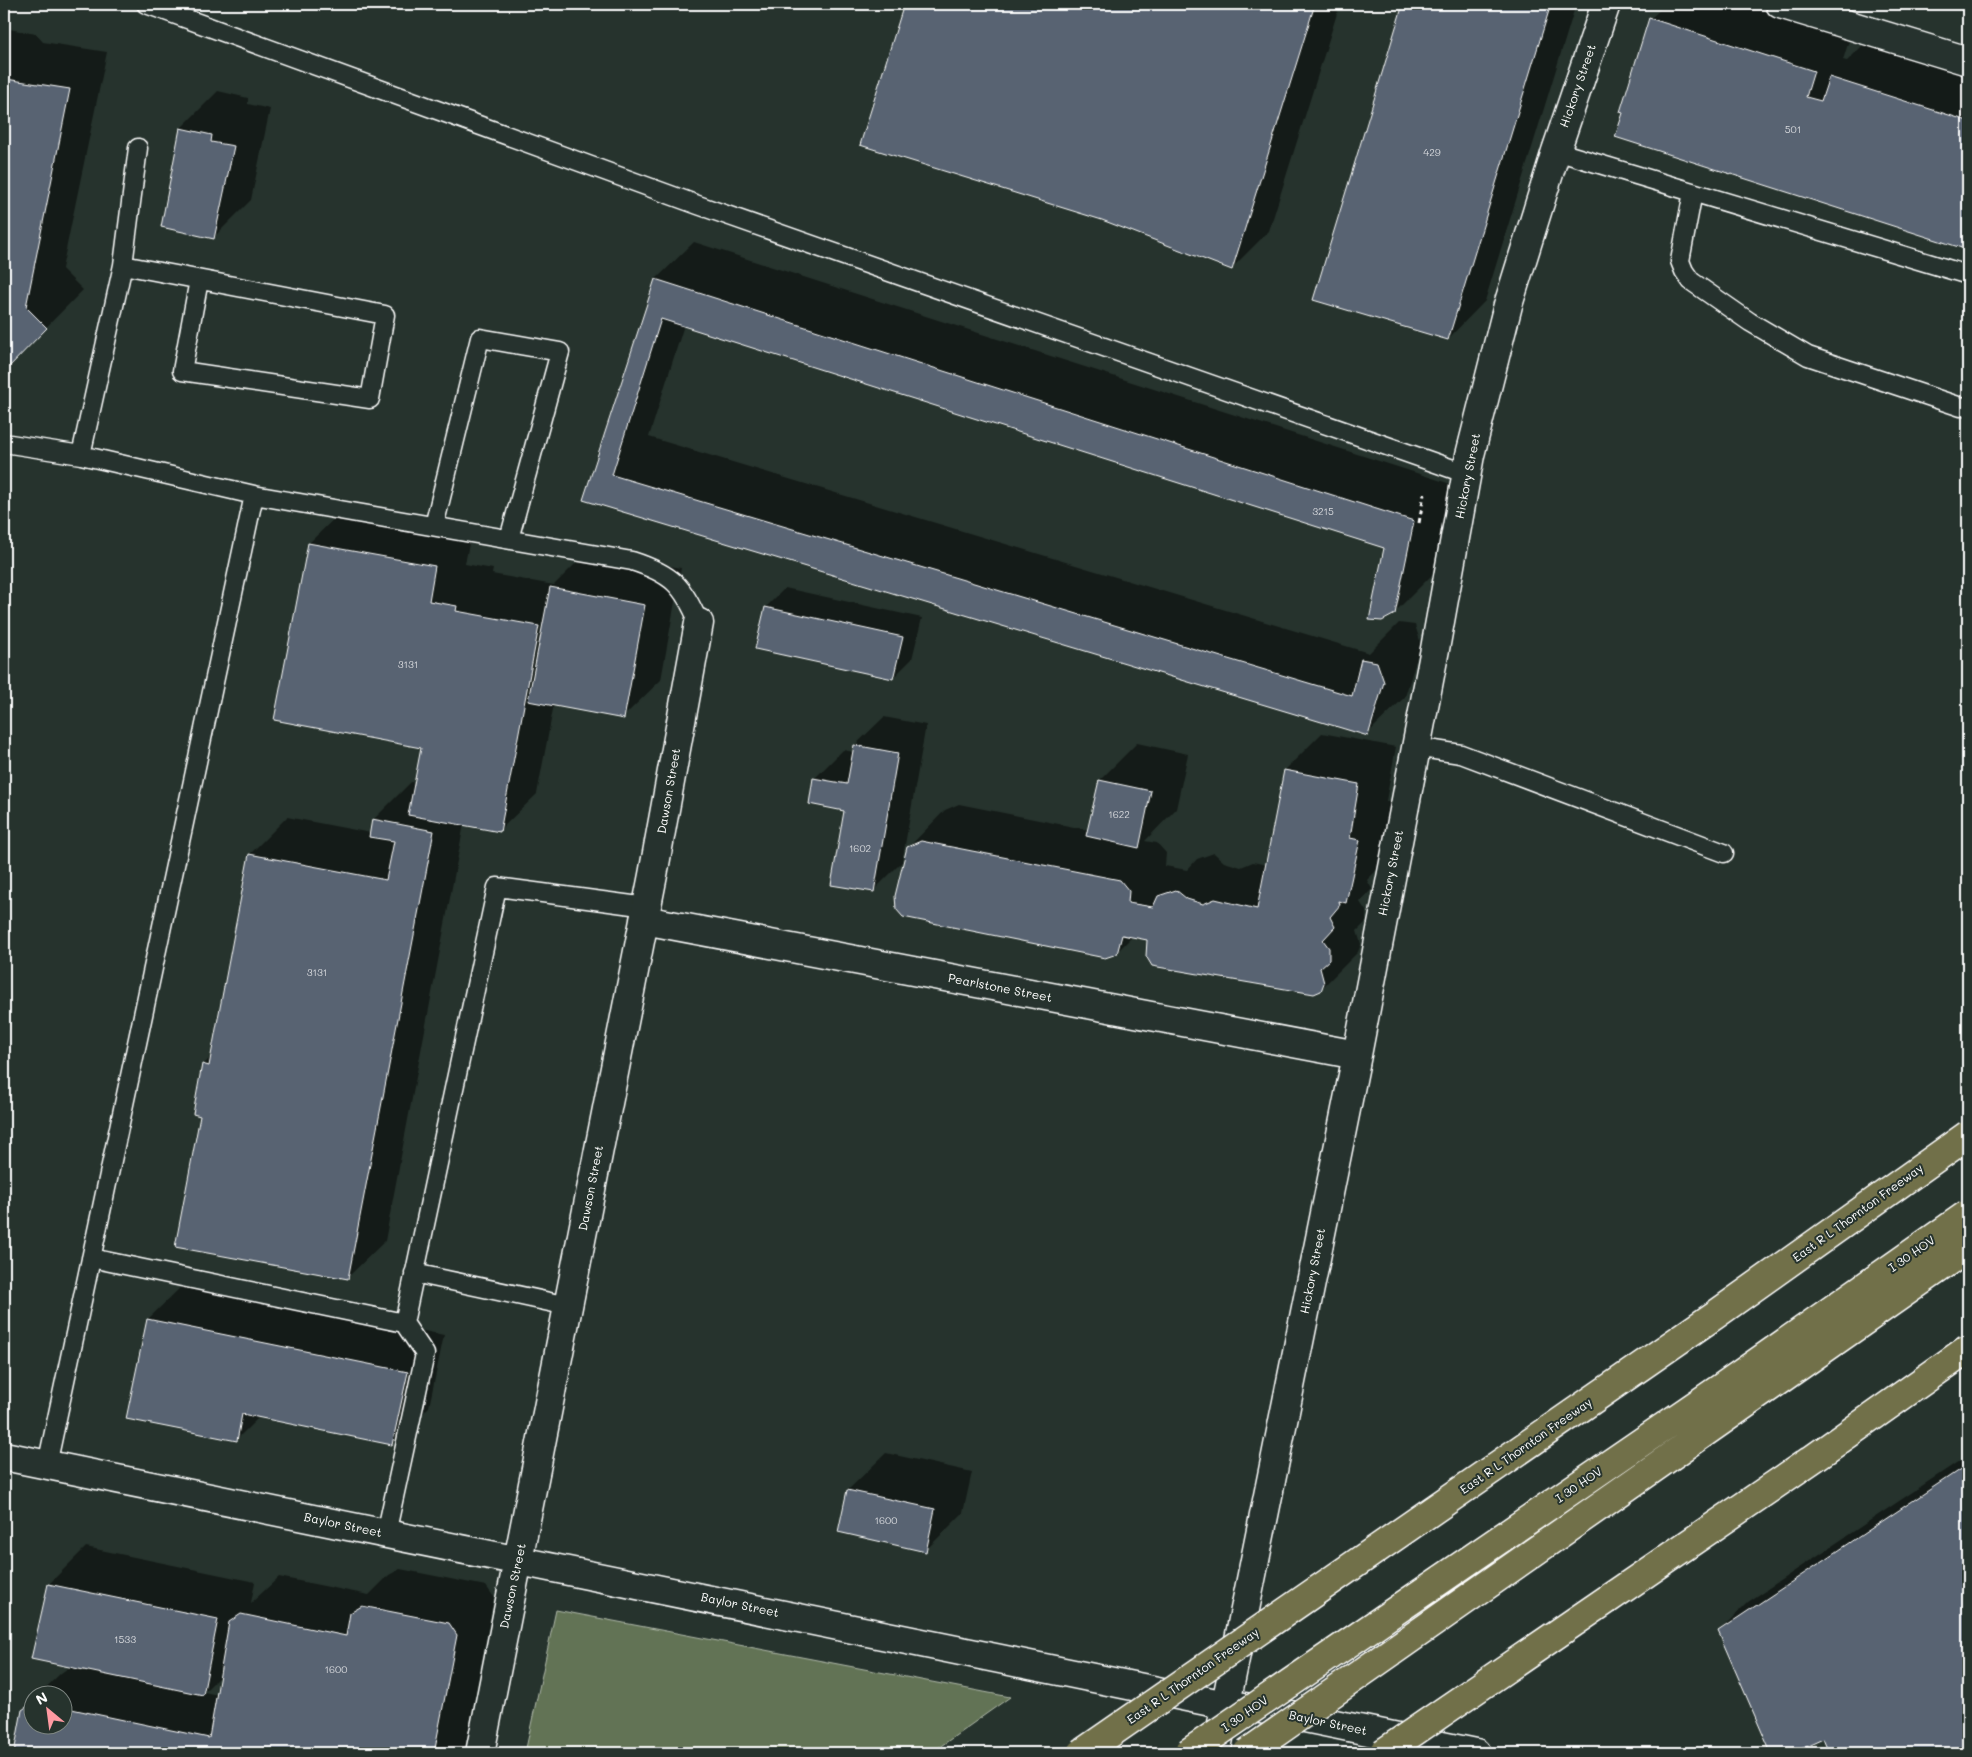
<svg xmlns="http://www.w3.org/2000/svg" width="1972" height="1757" viewBox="0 0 1972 1757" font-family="Mali,sans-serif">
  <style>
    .green { fill: #627355; stroke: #b0b9aa }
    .shadow { fill: #0007; fill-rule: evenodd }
    .building { fill: #596472; stroke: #fff }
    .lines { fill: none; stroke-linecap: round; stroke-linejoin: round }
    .service-casing { stroke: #fff; stroke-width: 21 }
    .minor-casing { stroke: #fff; stroke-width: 31 }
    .secondary-casing { stroke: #fff; stroke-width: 31 }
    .path { stroke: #fff; stroke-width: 3; stroke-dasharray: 5 4; stroke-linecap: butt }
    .service { stroke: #26332d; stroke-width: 18 }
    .minor { stroke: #26332d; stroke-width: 28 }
    .secondary { stroke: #26332d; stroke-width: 28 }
    .motorway-bridge-casing { stroke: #fff; stroke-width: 31; stroke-linecap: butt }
    .motorway-bridge { stroke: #71704a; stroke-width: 28 }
    .labels { text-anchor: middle; stroke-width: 4; stroke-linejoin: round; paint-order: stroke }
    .number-label { font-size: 10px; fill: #d6d8dc }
    .street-label { font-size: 12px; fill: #fff; stroke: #26332d }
  </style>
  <rect width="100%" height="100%" fill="#26332d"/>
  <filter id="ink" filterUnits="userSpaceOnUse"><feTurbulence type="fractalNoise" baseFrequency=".02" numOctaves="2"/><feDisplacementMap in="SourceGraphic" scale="10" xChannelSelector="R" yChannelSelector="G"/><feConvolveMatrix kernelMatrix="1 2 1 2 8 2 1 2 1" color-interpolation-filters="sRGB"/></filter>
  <g filter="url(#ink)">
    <!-- green -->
    <path class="green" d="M556,1610L1010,1697L931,1753H525Z"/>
    <!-- shadow -->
    <path class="shadow" d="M905,4H1340L1269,231L1232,268L1102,219L861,144Z
      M1404,4H1576L1485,301L1448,339L1314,299Z
      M1666,4H1756L1851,34L1843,60L1847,61L1868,40L1968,72V249L1617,136L1650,19Z
      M4,28L36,34L43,42L107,52L62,269L83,290L4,370Z
      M218,91L248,98V104L270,109L251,200L214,237L181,128Z
      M694,242L1451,484L1432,575L1394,613L1386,547L684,325L649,437L1369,653L1399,623L1415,625L1421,644L1405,697L1367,734L584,499L656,279Z
      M347,506L472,529L465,564L493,569L492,574L554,585L588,551L681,568L661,680L623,717L554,704L537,794L499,831L464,824L385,1241L347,1278L201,1115L203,1065L212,1056L250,854L287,817L371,833L373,820L411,782L416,783L423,747L309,543Z
      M785,588L922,618L912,659L893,678L766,607Z
      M884,717L926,725L902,862L873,891L846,810L810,803L815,778L843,750L854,752L855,745Z
      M1322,733L1396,747L1386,801L1397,803L1383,864L1367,880L1372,889L1360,902L1366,911V922L1357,931L1361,944L1358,952L1320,990L1148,939L1133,936L1116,953L908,848L945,810L959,804L1089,830L1100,780L1137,743L1188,754L1176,809L1145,841L1157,843L1166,853L1165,866L1187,870L1197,859L1214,853L1224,862L1241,867L1253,862L1267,865L1285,770Z
      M186,1282L444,1335L429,1407L392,1444L259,1417L236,1440L148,1319Z
      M886,1453L972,1472L963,1513L926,1550L848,1490Z
      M1968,1455V1753H1831L1824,1738L1789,1753H1772L1719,1631L1748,1602Z
      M86,1547L255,1582L251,1603L279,1577L369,1595L389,1575L400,1569L486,1586L494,1597L464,1753H15L23,1711L32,1701V1724H62V1694H39L61,1673L71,1666L49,1584ZM221,1675L218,1695L204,1692Z"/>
    <!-- building -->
    <path class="building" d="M904,4H1315L1232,270L1102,220L860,145Z
      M1403,4H1551L1448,340L1313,300Z
      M1946,4H1968V11Z
      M1649,18L1814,71L1806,97L1821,101L1829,77L1968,121V250L1615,137L1623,113L1620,112Z
      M4,77L6,79L70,89L26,307L47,328L4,372Z
      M180,128L212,135L211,142L234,146L214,239L161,227Z
      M655,279L1414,521L1395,614L1382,621L1369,620L1384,548L661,319L612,475L1352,696L1361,659L1377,662L1384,682L1368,736L583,500Z
      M308,543L435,566L429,601L457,606L456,611L539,626L500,832L408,815L421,748L274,720Z
      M550,587L645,605L624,719L528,701Z
      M765,607L903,637L893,679L755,649Z
      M854,745L898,753L874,892L831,885L844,811L809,804L813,778L847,784Z
      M1284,770L1359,784L1350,838L1360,840L1346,903L1339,901L1340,905L1330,917L1335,927L1323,940L1329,948V960L1320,968L1324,983L1321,991L1314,994L1152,966L1146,956L1147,940L1122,935L1117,954L1105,958L903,917L896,909L895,896L907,847L921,841L1120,880L1129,891L1128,903L1153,907L1158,896L1176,890L1187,899L1203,904L1215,899L1257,909Z
      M1099,780L1151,791L1139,848L1086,836Z
      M372,819L434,831L348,1279L175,1247L200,1116L193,1114L202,1064L209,1066L249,854L386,880L394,841L369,837Z
      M147,1319L408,1372L392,1445L242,1414L237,1441L126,1419Z
      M1968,1464V1753H1829L1823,1739L1792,1753H1771L1718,1631Z
      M847,1490L935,1509L926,1552L838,1532Z
      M48,1584L218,1619L203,1695L31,1659Z
      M362,1606L449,1623L457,1635L434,1753H14L22,1710L32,1703V1724H62V1707L209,1738L229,1622L241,1614L346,1636L350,1613Z"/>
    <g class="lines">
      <defs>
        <path id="service" d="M146,4L698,205L1467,474
          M1556,151L1968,275
          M1693,192L1680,261L1684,271L1691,281L1750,322L1808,356L1961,407L1968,406
          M123,265L138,148
          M4,443L81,455L254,495L632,561C672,574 683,585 699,623
          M81,455L123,265L385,315L370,399L182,371L199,280
          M434,526L480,338L560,352L509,539
          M1415,747L1461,754L1724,853
          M91,1258L404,1323L497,887L647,907
          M414,1273L568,1306
          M47,1465L254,495
          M386,1534L425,1354L404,1323"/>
        <path id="minor" d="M644,920L1357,1055
          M4,1456L1226,1705L1261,1709L1476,1753
          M480,1753L653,875L699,623
          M1216,1753L1357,1055L1435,649L1470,455L1508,305L1556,151L1606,4"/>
        <path id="secondary" d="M1780,4L1968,61"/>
      </defs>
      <!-- service casing -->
      <use href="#service" class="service-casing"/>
      <!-- minor casing -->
      <use href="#minor" class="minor-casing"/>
      <!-- secondary casing -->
      <use href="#secondary" class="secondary-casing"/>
      <!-- path -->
      <path class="path" d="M1419,523L1424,494"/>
      <!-- service -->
      <use href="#service" class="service"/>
      <!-- minor -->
      <use href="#minor" class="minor"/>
      <!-- secondary -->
      <use href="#secondary" class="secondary"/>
      <defs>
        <path id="motorway-bridge" d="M1082,1753L1715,1315L1968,1135
          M1188,1753L1722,1387L1968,1214
          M1247,1753L1968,1248
          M1383,1753L1814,1458L1968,1349"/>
      </defs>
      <!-- motorway-bridge casing -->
      <use href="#motorway-bridge" class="motorway-bridge-casing"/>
      <!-- motorway-bridge -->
      <use href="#motorway-bridge" class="motorway-bridge"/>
    </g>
  </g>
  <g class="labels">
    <!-- number labels -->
    <g class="number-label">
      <text x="1793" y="133">501</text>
      <text x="1432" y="156">429</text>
      <text x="1323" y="515">3215</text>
      <text x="408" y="668">3131</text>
      <text x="1119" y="818">1622</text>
      <text x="860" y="852">1602</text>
      <text x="317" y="976">3131</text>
      <text x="886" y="1524">1600</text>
      <text x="125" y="1643">1533</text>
      <text x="336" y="1673">1600</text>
    </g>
    <!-- street labels -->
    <g class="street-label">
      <text transform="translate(1578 86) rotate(-71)" y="4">Hickory Street</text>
      <text transform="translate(1468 476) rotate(-79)" y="4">Hickory Street</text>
      <text transform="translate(669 791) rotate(-80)" y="4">Dawson Street</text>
      <text transform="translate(1391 873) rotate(-79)" y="4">Hickory Street</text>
      <text transform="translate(1000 988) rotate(11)" y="4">Pearlstone Street</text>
      <text transform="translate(591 1188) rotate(-79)" y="4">Dawson Street</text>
      <text transform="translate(1858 1213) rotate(-36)" y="4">East R L Thornton Freeway</text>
      <text transform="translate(1912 1254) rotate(-35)" y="4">I 30 HOV</text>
      <text transform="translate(1313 1271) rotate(-79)" y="4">Hickory Street</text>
      <text transform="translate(1526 1446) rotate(-35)" y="4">East R L Thornton Freeway</text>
      <text transform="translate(1579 1485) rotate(-34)" y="4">I 30 HOV</text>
      <text transform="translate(343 1525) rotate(12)" y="4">Baylor Street</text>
      <text transform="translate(513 1586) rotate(-78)" y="4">Dawson Street</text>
      <text transform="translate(740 1605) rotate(12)" y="4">Baylor Street</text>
      <text transform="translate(1193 1676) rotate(-35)" y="4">East R L Thornton Freeway</text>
      <text transform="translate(1245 1714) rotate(-35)" y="4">I 30 HOV</text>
      <text transform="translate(1328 1723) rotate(12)" y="4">Baylor Street</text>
    </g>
  </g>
  <!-- margin -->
  <rect width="1972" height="1757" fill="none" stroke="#26332d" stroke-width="20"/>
  <rect x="10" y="10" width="1952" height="1737" fill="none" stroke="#fff" stroke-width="2" filter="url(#ink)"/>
  <!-- north arrow -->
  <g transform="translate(48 1710) rotate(331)"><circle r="24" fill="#26332d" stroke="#7d8581"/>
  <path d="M0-4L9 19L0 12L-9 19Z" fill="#ff9aa2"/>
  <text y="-8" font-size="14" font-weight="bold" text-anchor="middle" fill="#ffffff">N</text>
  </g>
</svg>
